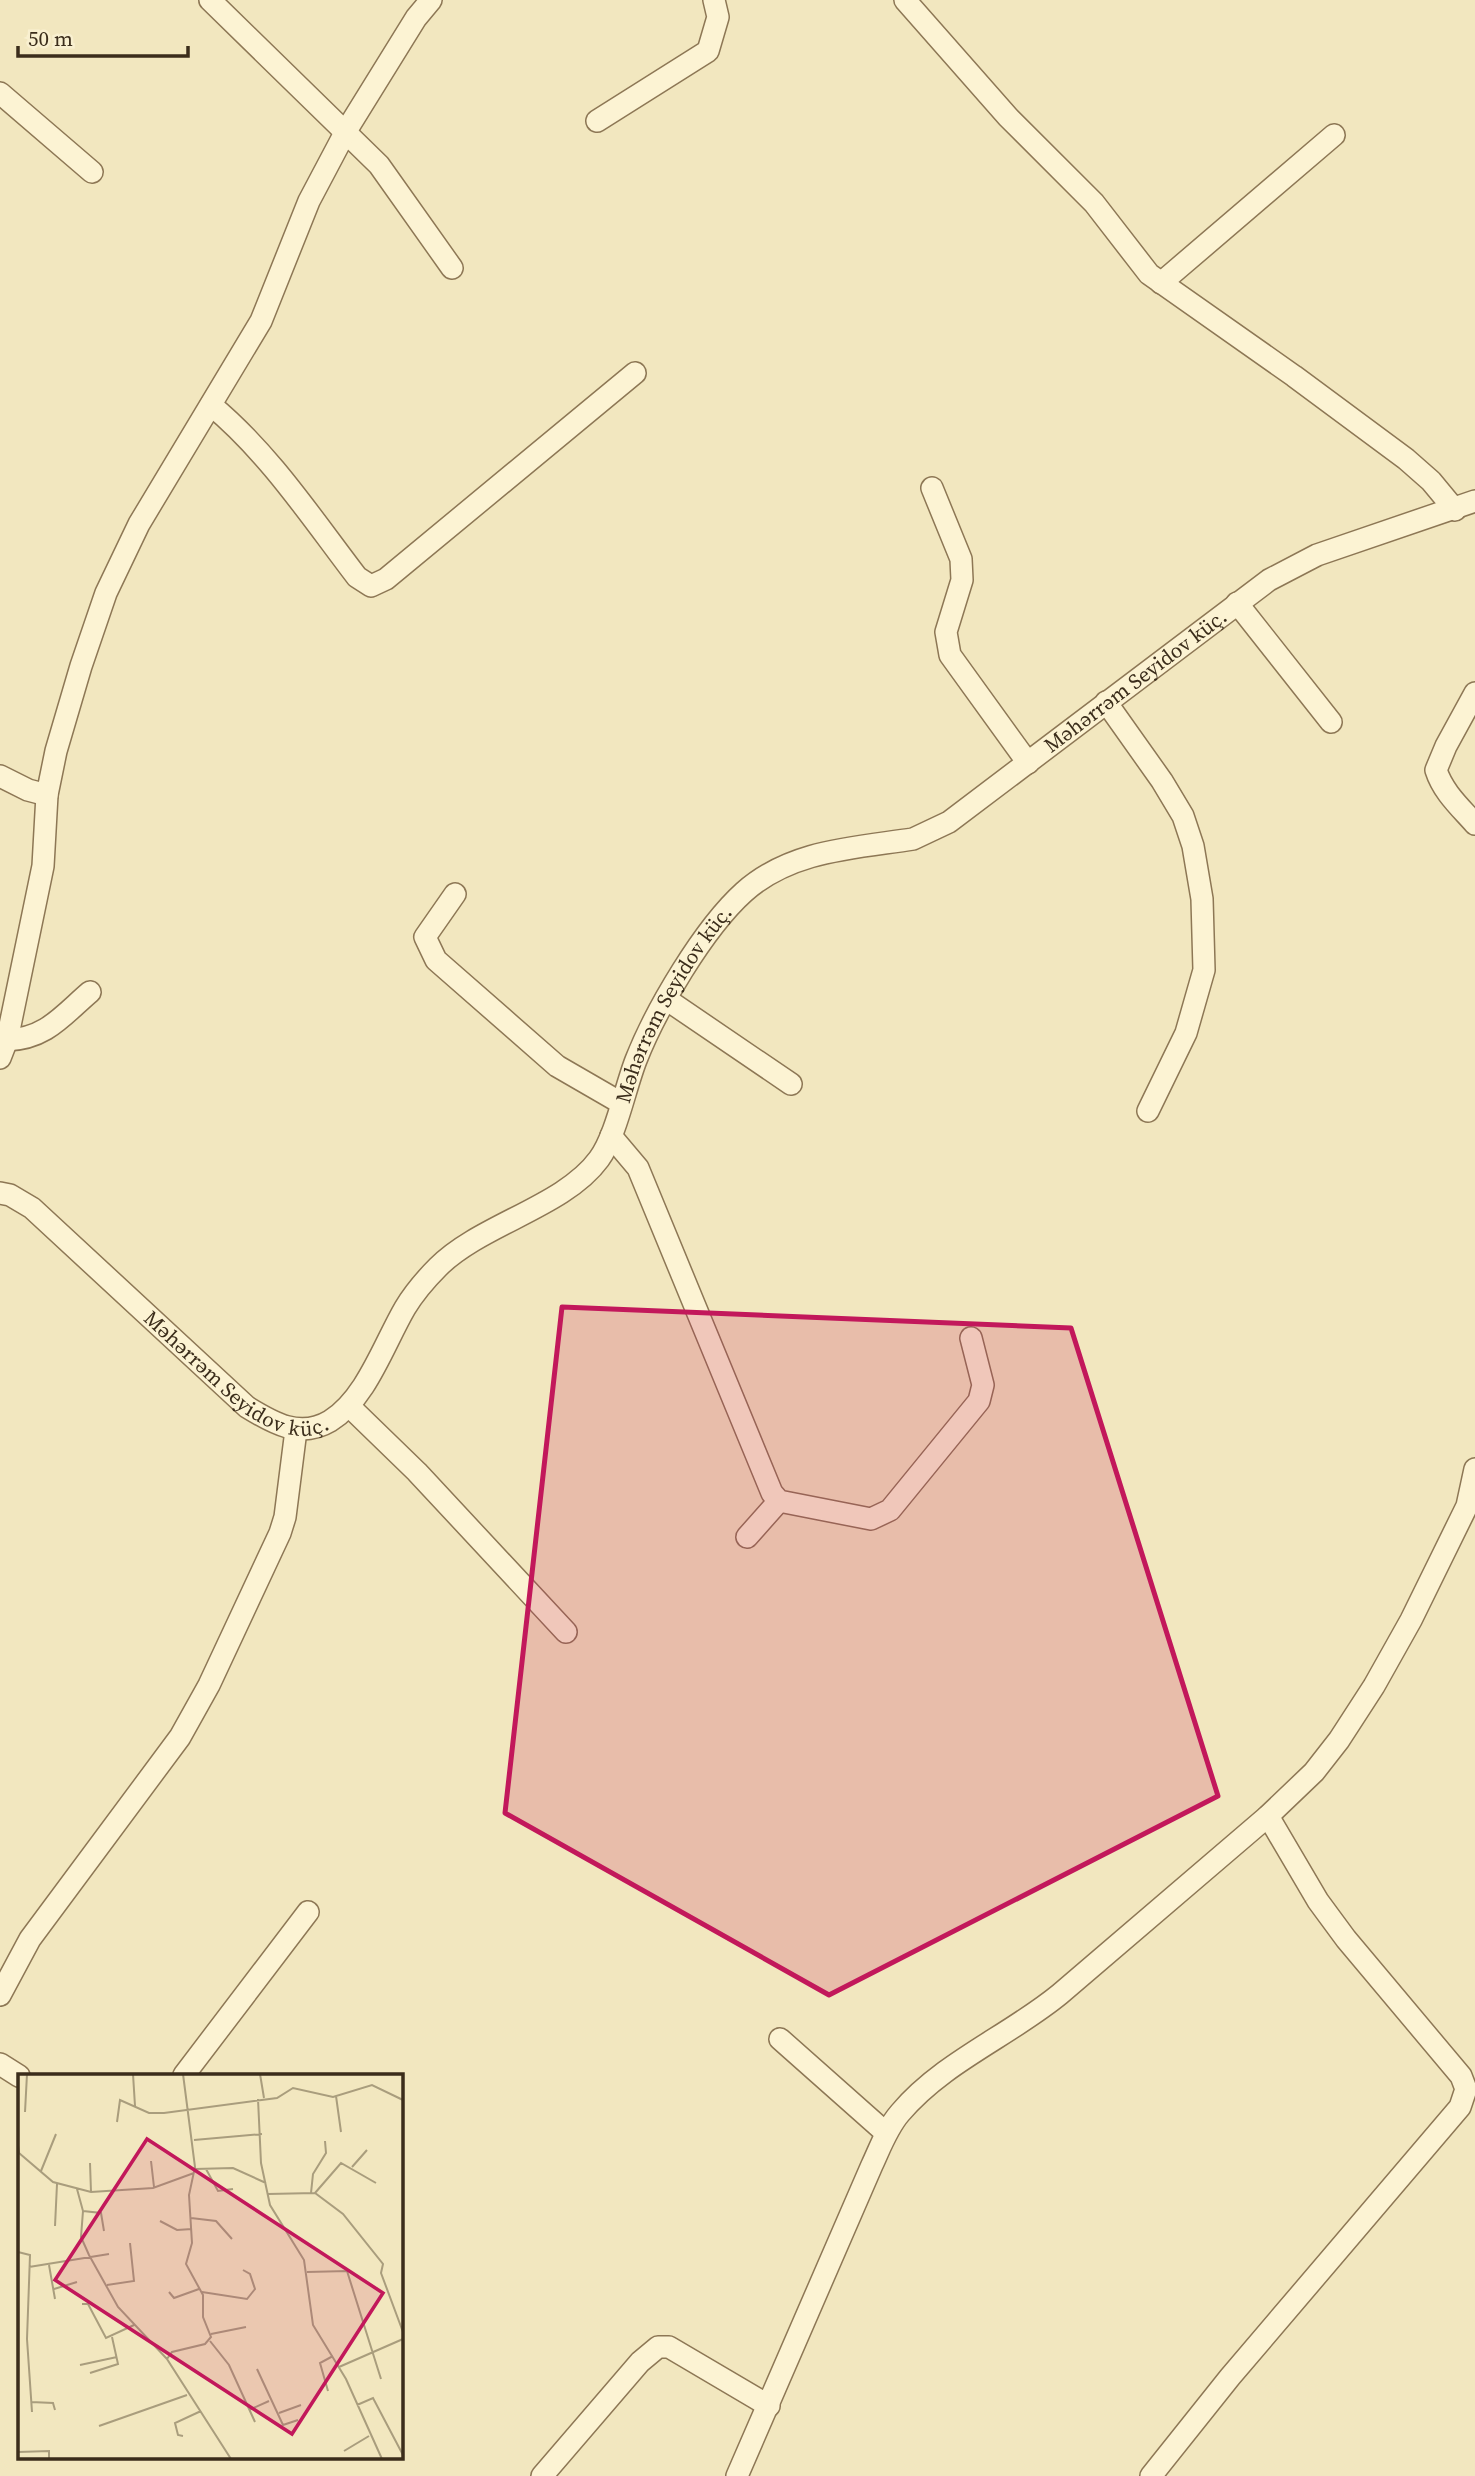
<svg xmlns="http://www.w3.org/2000/svg" width="1475" height="2476" viewBox="0 0 1475 2476" font-family="'Source Serif 4',serif">
  <style>
    .lines { fill: none; stroke-linecap: round; stroke-linejoin: round }
    .street-casing { stroke: #8d7755; stroke-width: 24 }
    .street { stroke: #fcf3d3; stroke-width: 21 }
    .marked { fill: #c2185b; fill-opacity: 0.2; stroke: #c2185b; stroke-width: 5; stroke-linejoin: round }
    .labels { text-anchor: middle; stroke-width: 5; stroke-linejoin: round; paint-order: stroke }
    .street-label { font-size: 21px; fill: #3b2d1b; stroke: #f9f0d0 }
    .inset-road { fill: none; stroke: #a99d7d; stroke-width: 2 }
    .view { fill: #c2185b; fill-opacity: 0.15; stroke: #c2185b; stroke-width: 3.5 }
    .inset-edge { fill: none; stroke: #3b2d1b; stroke-width: 3.5 }
  </style>
  <rect width="100%" height="100%" fill="#f2e7bf"/>
  <g class="lines">
    <defs>
      <g id="street">
        <path d="M210,0L379,165L452,268"/>
        <path d="M905,0L1008,117L1094,203L1149,274L1294,376L1406,459L1431,481L1455,510"/>
        <path d="M0,93L92,172"/>
        <path d="M597,121L708,51L718,17L714,0"/>
        <path d="M1161,283L1334,135"/>
        <path d="M211,405C269,453 311,517 357,577L371,586L386,579L635,373"/>
        <path d="M932,488L961,559L962,580L946,632L950,655L1028,763"/>
        <path d="M1237,603L1331,722"/>
        <path d="M1475,693L1446,746L1436,770C1443,792 1460,807 1475,824"/>
        <path d="M1106,702L1162,781L1183,816L1193,846L1202,899L1204,970L1186,1033L1148,1111"/>
        <path d="M0,776L28,790L47,795"/>
        <path d="M455,894L425,937L436,960L557,1066L621,1103"/>
        <path d="M666,999L791,1084"/>
        <path d="M7,1040C46,1039 63,1015 90,992"/>
        <path d="M0,1058L7,1040L43,866L47,795L56,751L81,666L106,593L139,524L261,321L309,201L346,131L416,18L431,0"/>
        <path d="M611,1136L638,1168L772,1493L779,1501L871,1519L890,1510L979,1401L983,1385L971,1338"/>
        <path id="s1" d="M0,1193L10,1195L32,1208L247,1407C273,1423 300,1439 330,1421C366,1399 384,1344 405,1308C414,1293 425,1280 438,1267C481,1224 564,1207 599,1159C616,1136 625,1088 636,1060C656,1009 704,928 744,892C791,850 854,848 913,839L949,822L1269,580L1317,555L1475,501"/>
        <path d="M349,1406L417,1472L566,1632"/>
        <path d="M747,1537L779,1501"/>
        <path d="M0,1995L30,1939L180,1737L209,1685L280,1533L285,1517L296,1430"/>
        <path d="M780,2039L886,2133"/>
        <path d="M0,2064L19,2076"/>
        <path d="M184,2075L308,1912"/>
        <path d="M542,2476L640,2362L658,2347H669L769,2406"/>
        <path d="M737,2476L872,2165C880,2148 887,2128 900,2113C943,2062 1009,2036 1060,1994L1268,1816L1314,1772L1339,1740L1374,1686L1411,1620L1467,1506L1475,1469"/>
        <path d="M1151,2476L1230,2377L1460,2107L1466,2089L1461,2076L1346,1939L1318,1901L1268,1816"/>
      </g>
    </defs>
    <!-- street casing -->
    <use href="#street" class="street-casing"/>
    <!-- street -->
    <use href="#street" class="street"/>
  </g>
  <!-- marked area -->
  <path class="marked" d="M562,1307L1071,1328L1218,1796L829,1995L505,1813Z"/>
  <g class="labels">
    <!-- street labels -->
    <g class="street-label">
      <text dy="7" stroke="none"><textPath href="#s1" startOffset="1564">Məhərrəm Seyidov küç.</textPath></text>
      <text dy="7" stroke="none"><textPath href="#s1" startOffset="976">Məhərrəm Seyidov küç.</textPath></text>
      <text dy="7" stroke="none"><textPath href="#s1" startOffset="304">Məhərrəm Seyidov küç.</textPath></text>
    </g>
  </g>
  <!-- overview -->
  <g transform="translate(18 2074)">
    <rect width="385" height="385" fill="#f2e7bf"/>
    <path class="inset-road" d="M115,0L117,32M165,0L177,93L171,121L174,169L168,190L185,221V243L193,263L187,270L154,278L149,285L213,385M242,0L246,24M318,22L323,58M240,25L243,89L252,131L286,186L295,251L328,305L364,385M7,38L9,0M99,48L102,26L131,39H146L259,24L275,14L315,23L354,11L385,26M176,66L244,60M0,71L1,79L35,108L73,118L135,114L176,99M133,87L136,113M72,89L73,118M334,93L349,76M177,95L215,94L248,109M188,95L200,117L215,115M23,97L38,60M59,115L65,137L63,163L71,181L100,233L149,285M293,119L295,100L308,79L307,67M297,119L323,89L358,109M250,120L297,119L325,140L365,190L363,199L385,258M65,137L83,139L86,157M173,144L198,147L214,165M142,147L159,156L174,155M37,152L39,110M0,178L12,181L9,265L14,338M31,191L37,225M11,193L91,180M289,198L329,197L363,305M89,211L116,207L112,169M36,215L59,208M151,218L156,224L181,215M184,218L229,225L237,215L232,200L225,196M64,230H70L88,264L116,251M193,260L228,253M192,267L211,291L237,348M62,291L99,283M321,293L385,265M239,295L265,351L280,346M72,299L100,290L94,263M310,317L302,289L315,282M13,328L35,329L37,336M339,331L355,324L385,381M231,336L251,327M261,339L283,331M81,352L169,321M165,362L160,361L157,349L183,337M326,377L351,362M0,378L31,377V385"/>
    <path class="view" d="M129,65L365,219L274,360L37,206Z"/>
    <rect width="385" height="385" class="inset-edge"/>
  </g>
  <!-- scale -->
  <path d="M18 46v10h170v-10" fill="none" stroke="#3b2d1b" stroke-width="3.5"/>
  <text x="28" y="46" font-size="21" fill="#3b2d1b" stroke="#f9f0d0" stroke-width="5" paint-order="stroke">50 m</text>
</svg>
